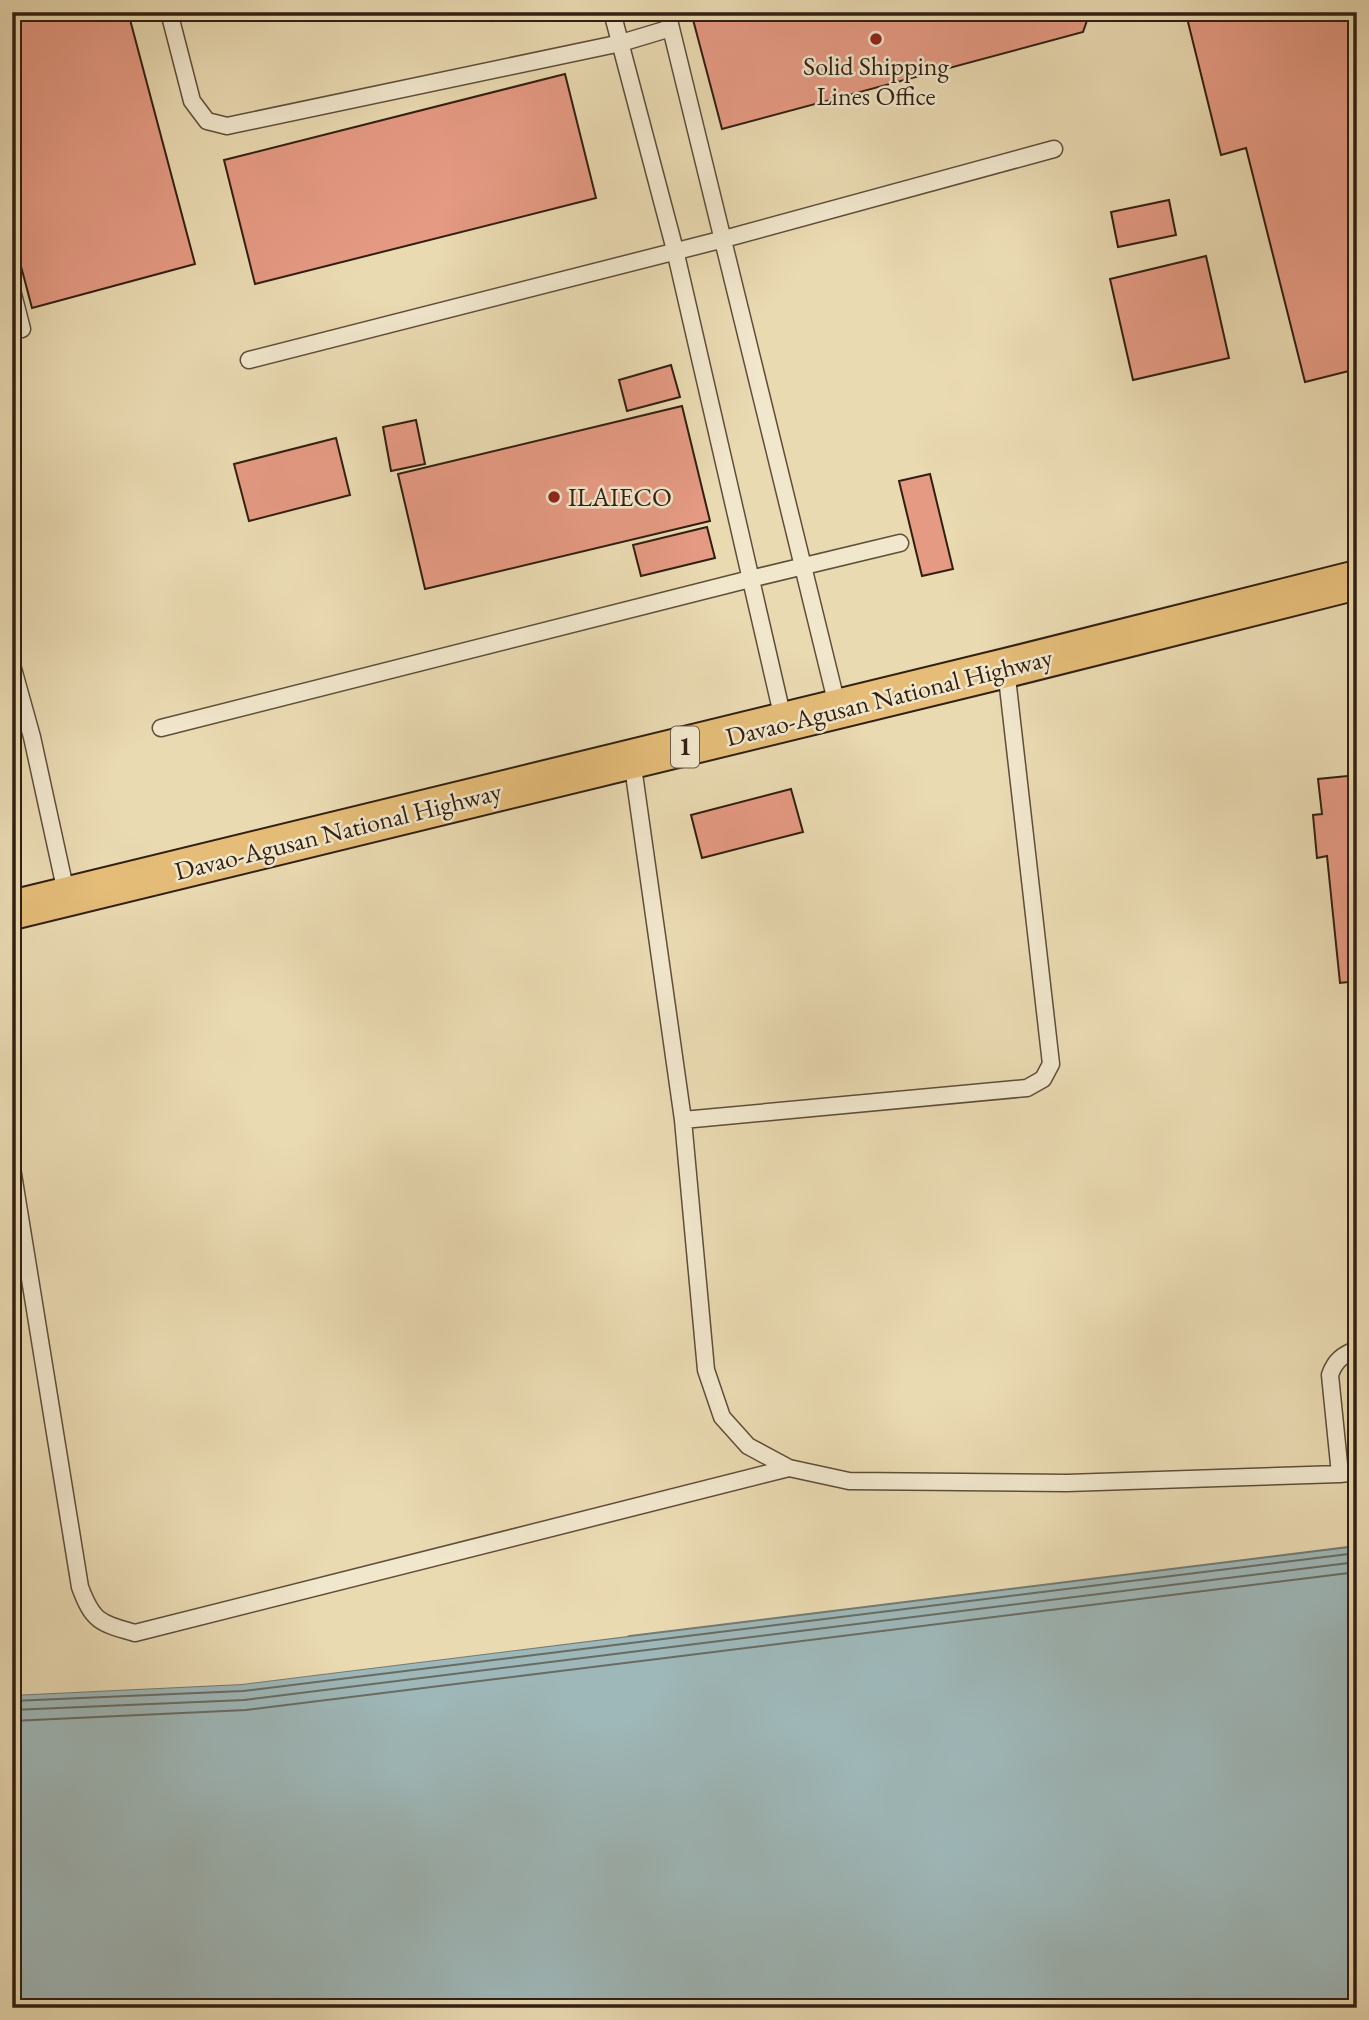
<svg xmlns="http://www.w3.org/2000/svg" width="1369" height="2020" viewBox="0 0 1369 2020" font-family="'EB Garamond',serif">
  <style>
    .water { fill: #9eb7b8; stroke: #727a75; stroke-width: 2 }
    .pier { fill: #eadab2 }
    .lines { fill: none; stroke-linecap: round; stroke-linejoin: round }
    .shore { stroke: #686b64; stroke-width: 2 }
    .building { fill: #e59a83; stroke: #311f11; stroke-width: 2 }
    .lane-casing { stroke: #5f4e39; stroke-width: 19 }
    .highway-casing { stroke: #311f11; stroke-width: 42 }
    .lane { stroke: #f1e7cd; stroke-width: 16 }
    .highway { stroke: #e5bd79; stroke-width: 38 }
    .poi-dot { fill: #8f2418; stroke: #f1e7cd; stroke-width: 2.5 }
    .labels { text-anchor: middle; stroke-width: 5; stroke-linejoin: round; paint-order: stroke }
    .shield { fill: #f1e7cd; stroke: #6b5b49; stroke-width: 2 }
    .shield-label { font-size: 24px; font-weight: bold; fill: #311f11 }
    .poi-label { font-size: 26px; fill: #311f11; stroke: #f1e7cd }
    .street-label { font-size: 26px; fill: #311f11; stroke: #f1e7cd }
  </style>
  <rect width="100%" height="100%" fill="#eadab2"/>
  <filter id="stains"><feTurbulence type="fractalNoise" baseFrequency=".00286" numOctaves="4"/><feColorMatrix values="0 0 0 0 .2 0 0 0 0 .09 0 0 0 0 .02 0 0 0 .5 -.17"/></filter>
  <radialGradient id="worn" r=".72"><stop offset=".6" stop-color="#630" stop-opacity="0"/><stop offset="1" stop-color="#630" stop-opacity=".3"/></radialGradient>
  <!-- water -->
  <path class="water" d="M1357,1546V2008H12V1695L242,1684Z"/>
  <!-- pier -->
  <path class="pier" d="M628,1632V1636L242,1684L12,1695V1691L242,1680Z"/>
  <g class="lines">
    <!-- shore -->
    <path class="shore" d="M12,1701L243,1691L1357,1553
      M12,1710L244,1700L1357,1562
      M12,1721L246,1710L1357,1572"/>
  </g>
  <!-- building -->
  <path class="building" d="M12,12H128L195,264L32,308L12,232Z
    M490,12H525L492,21Z
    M528,12H555L530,19Z
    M691,12H1090L1083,32L722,129Z
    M1209,12H1357V369L1305,382L1246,148L1221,155L1187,18Z
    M565,74L596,198L255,284L224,160Z
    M1169,200L1176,235L1118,247L1111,212Z
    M1206,256L1229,358L1133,380L1110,279Z
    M671,365L680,397L627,411L619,380Z
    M682,406L710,521L425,589L398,474Z
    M416,420L425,464L391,471L383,427Z
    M336,438L350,495L249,521L234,464Z
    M930,474L953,569L922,576L899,481Z
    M707,527L715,558L641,576L633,545Z
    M1357,775V981L1340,983L1327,856L1317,858L1313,815L1322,814L1318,779Z
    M791,789L803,832L702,858L691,815Z"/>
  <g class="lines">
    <defs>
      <path id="lane" d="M169,12L192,101L207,121L227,126L621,43L671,28
        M612,12L675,250L784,723
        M667,12L838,709
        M12,290L22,329
        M249,360L724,239L1054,149
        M12,665L32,737L67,897
        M161,728L750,579L900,543
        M632,760L683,1120L706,1370L722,1417L748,1446L789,1468L849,1481L1067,1483L1340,1474L1357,1472
        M683,1120L1027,1088L1043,1079L1051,1064L1006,669
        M12,1168L80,1587C93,1622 100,1623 135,1633L789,1468
        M1340,1474L1330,1375C1335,1360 1343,1355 1357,1349"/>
      <path id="highway" d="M12,910L1006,668L1357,580"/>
    </defs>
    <!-- lane casing -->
    <use href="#lane" class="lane-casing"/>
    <!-- highway casing -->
    <use href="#highway" class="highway-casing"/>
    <!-- lane -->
    <use href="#lane" class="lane"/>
    <!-- highway -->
    <use href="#highway" class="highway"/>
  </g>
  <!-- markers -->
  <g class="poi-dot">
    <circle cx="876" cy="39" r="7"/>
    <circle cx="554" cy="497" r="7"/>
  </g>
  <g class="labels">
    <!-- shield labels -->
    <rect class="shield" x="671" y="726.5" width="28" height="41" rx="5"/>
    <g class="shield-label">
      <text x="685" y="755">1</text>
    </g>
    <!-- poi labels -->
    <g class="poi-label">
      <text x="876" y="75">Solid Shipping<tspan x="876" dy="30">Lines Office</tspan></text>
      <text x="568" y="506" text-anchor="start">ILAIECO</text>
    </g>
    <!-- street labels -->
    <g class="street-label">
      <text transform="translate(889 697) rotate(-14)" y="9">Davao-Agusan National Highway</text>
      <text transform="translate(338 831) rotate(-14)" y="9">Davao-Agusan National Highway</text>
    </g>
  </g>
  <!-- margin -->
  <rect width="1369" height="2020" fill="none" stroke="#eadab2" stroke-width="42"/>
  <rect x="14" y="14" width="1341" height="1992" fill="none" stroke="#311f11" stroke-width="3.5"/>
  <rect x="21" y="21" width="1327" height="1978" fill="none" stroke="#311f11" stroke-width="2"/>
  <rect width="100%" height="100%" filter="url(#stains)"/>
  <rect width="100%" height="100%" fill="url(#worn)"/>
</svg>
